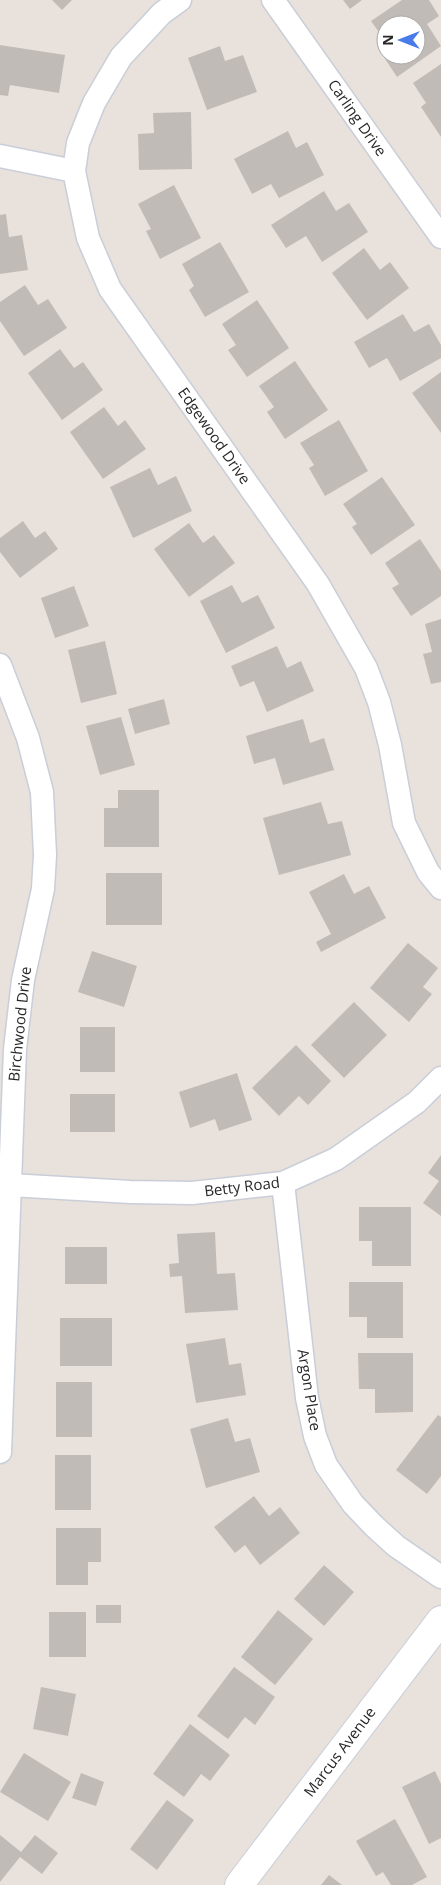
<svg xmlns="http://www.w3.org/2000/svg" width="441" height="1885" viewBox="0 0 441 1885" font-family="'Open Sans',sans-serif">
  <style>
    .building { fill: #c1bbb7 }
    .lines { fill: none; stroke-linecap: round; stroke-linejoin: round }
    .minor-casing { stroke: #c9ced9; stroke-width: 25 }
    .secondary-casing { stroke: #c9ced9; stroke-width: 30 }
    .minor { stroke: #fff; stroke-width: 22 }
    .secondary { stroke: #fff; stroke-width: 28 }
    .labels { text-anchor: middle; stroke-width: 4; stroke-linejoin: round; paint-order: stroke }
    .street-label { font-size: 15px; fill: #282828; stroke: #fff }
  </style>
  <rect width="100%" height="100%" fill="#e9e1db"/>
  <!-- building -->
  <path class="building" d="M52,0H72L62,10Z
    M343,0H362L350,9Z
    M402,0H429L439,16L427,24L441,46L397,77L378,48L386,43V55H416V25H386V42L371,21Z
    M0,45L65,55L59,93L10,85L8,96L0,95Z
    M220,46L225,61L243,55L257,92L207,110L188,58Z
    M441,64V137L421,107L426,103L413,83Z
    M191,112L192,169L139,170L138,134L154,133L153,113Z
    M288,131L296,148L307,142L324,175L279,198L271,184L252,194L234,159Z
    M174,185L201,238L160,259L146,231L151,229L138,204Z
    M324,191L336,211L349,203L368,232L322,262L306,236L286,248L271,225Z
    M6,214L9,237L22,235L28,270L0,274V215Z
    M220,242L249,292L205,317L189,290L194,286L182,264Z
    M364,248L380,270L390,262L409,288L367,320L332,273Z
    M25,285L38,305L48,299L67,328L24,356L0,321V302Z
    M257,300L289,348L247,377L228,350L236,345L222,324Z
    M403,314L414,332L429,324L441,345V358L400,381L387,358L369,368L354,342Z
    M60,349L74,368L83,362L103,390L62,420L28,373Z
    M295,361L328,410L285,439L267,412L274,407L259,386Z
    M441,372V433L412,393Z
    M104,407L118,426L125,420L146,449L103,479L70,432Z
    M339,420L368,471L325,496L309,468L314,465L300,443Z
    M150,468L158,485L176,476L192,511L133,538L110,487Z
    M382,477L415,525L371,555L352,527L357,524L343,504Z
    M23,521L35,538L45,531L58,549L20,578L0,552V538Z
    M189,523L203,543L214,535L235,563L189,597L154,549Z
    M420,539L441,571V596L411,616L392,588L399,584L385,563Z
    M232,585L242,603L258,595L275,628L226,653L200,601Z
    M74,586L89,626L55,638L41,598Z
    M441,619V682L431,684L423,654L432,652L425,624Z
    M105,641L117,694L81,703L68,650Z
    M277,646L287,668L301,661L314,691L267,712L254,681L240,687L231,666Z
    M164,699L170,724L135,734L128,709Z
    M121,717L135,765L100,775L86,726Z
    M303,719L310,743L324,738L334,770L283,785L275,758L254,764L246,736Z
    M118,790H159V847H104V808H118Z
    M321,802L328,824L342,821L351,855L279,875L263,818Z
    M106,873H162V925H106Z
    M344,874L354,894L369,886L386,918L321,952L316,942L331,934L309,892Z
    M408,943L438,968L423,987L432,994L409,1022L370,988Z
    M92,951L137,966L124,1007L78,992Z
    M354,1002L387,1035L344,1078L311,1045Z
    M80,1027H115V1072H80Z
    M296,1045L331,1081L308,1105L299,1096L279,1116L252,1088Z
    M237,1073L252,1120L219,1131L215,1119L190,1128L179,1092Z
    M70,1094H115V1132H70Z
    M441,1155V1216L423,1203L439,1181L428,1173Z
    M359,1207H411V1266H372V1241H359Z
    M215,1232L217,1274L235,1273L238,1310L185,1313L182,1276L170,1277L169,1264L179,1263L177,1234Z
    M65,1247H107V1284H65Z
    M349,1282H403V1338H367V1317H349Z
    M60,1318H112V1366H60Z
    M225,1338L229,1365L241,1363L246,1395L196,1403L186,1344Z
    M358,1353H413V1412L375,1413V1389H359Z
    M56,1382H92V1437H56Z
    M438,1415L441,1417V1476L427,1494L396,1470Z
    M228,1418L235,1442L250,1438L260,1472L206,1488L190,1429Z
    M55,1455H91V1510H55Z
    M254,1496L269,1516L280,1507L300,1533L260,1565L245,1545L235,1553L214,1527Z
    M56,1528H101V1562H88V1585H56Z
    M324,1565L354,1592L324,1626L294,1599Z
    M96,1605H121V1623H96Z
    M278,1610L313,1639L275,1685L241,1657Z
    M49,1612H86V1657H49Z
    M234,1667L275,1697L255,1725L245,1717L228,1739L197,1716Z
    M41,1687L76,1694L68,1736L33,1729Z
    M190,1724L230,1755L210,1781L201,1774L184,1797L153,1774Z
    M24,1753L71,1782L48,1821L0,1792Z
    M435,1771L441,1784V1838L429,1844L402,1787Z
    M81,1773L104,1782L96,1806L72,1798Z
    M167,1800L194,1820L157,1870L130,1849Z
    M395,1819L427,1877L412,1885H391L383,1872L376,1876L356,1841Z
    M0,1835L21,1852L35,1835L58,1853L42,1874L20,1857L0,1882Z
    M329,1875L342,1885H321Z"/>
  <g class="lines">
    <defs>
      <path id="minor" d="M180,0L162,13L121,57L94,103L78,143L74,171L88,238L110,289L318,584L366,668L379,702L390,745L404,823L428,872L441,888
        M273,0L441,237
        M0,156L74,171
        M0,665L28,738L42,792L45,855L43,889L23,980L15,1049L0,1452
        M283,1183L307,1398L315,1436L326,1465L353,1504L374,1526L396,1546L441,1577
        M10,1185L130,1192L192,1193L283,1183L336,1159L417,1102L441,1078"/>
      <path id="secondary" d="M239,1885L441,1620"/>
    </defs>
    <!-- minor casing -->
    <use href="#minor" class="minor-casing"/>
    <!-- secondary casing -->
    <use href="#secondary" class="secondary-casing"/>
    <!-- minor -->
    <use href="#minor" class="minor"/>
    <!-- secondary -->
    <use href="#secondary" class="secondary"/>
  </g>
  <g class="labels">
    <!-- street labels -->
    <g class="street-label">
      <text transform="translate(357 118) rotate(55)" y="5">Carling Drive</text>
      <text transform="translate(214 436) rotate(55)" y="5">Edgewood Drive</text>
      <text transform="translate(20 1024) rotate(-84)" y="5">Birchwood Drive</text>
      <text transform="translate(242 1187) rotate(-7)" y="5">Betty Road</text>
      <text transform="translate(309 1390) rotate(81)" y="5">Argon Place</text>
      <text transform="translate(340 1752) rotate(-53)" y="5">Marcus Avenue</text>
    </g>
  </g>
  <!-- north arrow -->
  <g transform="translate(401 40) rotate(270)"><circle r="24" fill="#ffffff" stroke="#a9a9a9"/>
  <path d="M0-4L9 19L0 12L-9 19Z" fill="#497ce8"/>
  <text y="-8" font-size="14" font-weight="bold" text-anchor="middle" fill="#282828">N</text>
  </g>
</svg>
